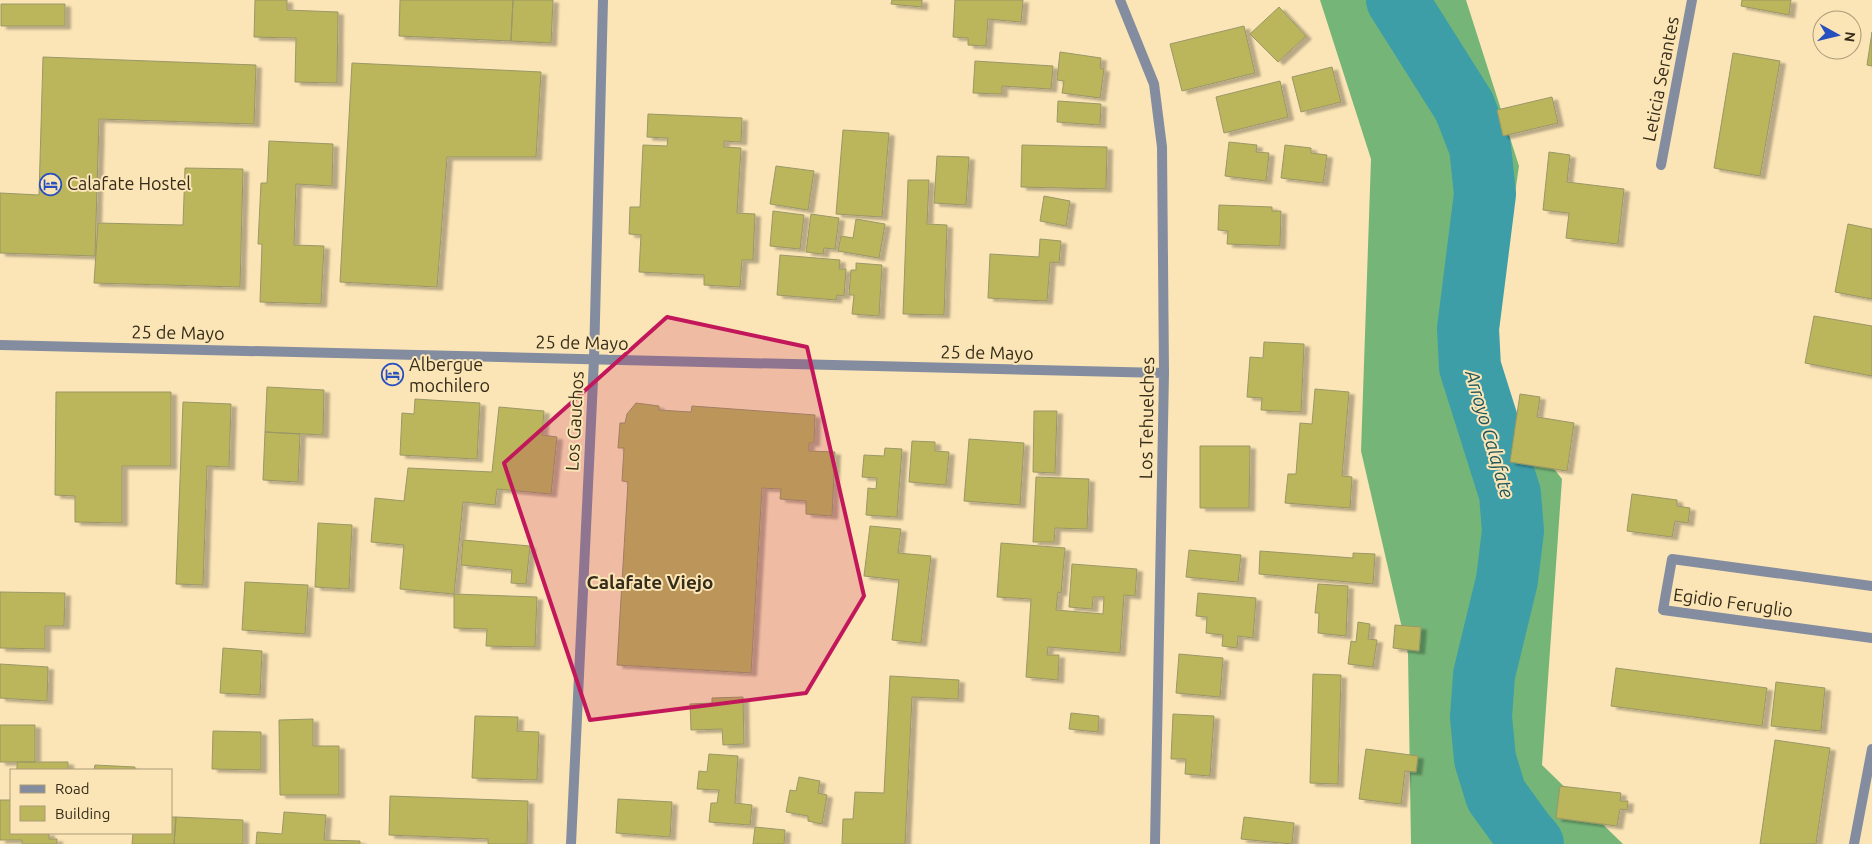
<svg xmlns="http://www.w3.org/2000/svg" width="1872" height="844" viewBox="0 0 1872 844" font-family="Ubuntu,sans-serif">
  <style>
    .forest { fill: #75b678 }
    .lines { fill: none; stroke-linecap: round; stroke-linejoin: round }
    .river { stroke: #3e9ea8; stroke-width: 62 }
    .building { fill: #bbb55b; stroke: #9a9768; filter: url(#shadow) }
    .lane { stroke: #848d9f; stroke-width: 10 }
    .street { stroke: #848d9f; stroke-width: 10 }
    .marked { fill: #c2185b; fill-opacity: 0.2; stroke: #c2185b; stroke-width: 4; stroke-linejoin: round }
    .labels { text-anchor: middle; stroke-width: 4; stroke-linejoin: round; paint-order: stroke }
    .street-label { font-size: 18px; fill: #352c1a; stroke: #fbe5b6 }
    .poi-label { font-size: 18px; fill: #352c1a; stroke: #fbe5b6; text-anchor: start }
    .water-label { font-size: 19px; font-style: italic; fill: #21575c; stroke: #fbe5b6 }
    .neighbourhood-label { font-size: 19px; font-weight: bold; fill: #352c1a; stroke: #fbe5b6 }
  </style>
  <defs>
    <filter id="shadow"><feDropShadow dx="5.5" dy="3" stdDeviation="1" flood-color="#0004"/></filter>
  </defs>
  <rect width="100%" height="100%" fill="#fbe5b6"/>
  <!-- forest -->
  <path class="forest" d="M1320,0H1466L1519,166L1507,248L1491,389L1562,479L1542,765L1623,844H1411L1408,654L1361,451L1371,159Z"/>
  <g class="lines">
    <!-- river -->
    <path class="river" d="M1397,0L1464,106L1480,147L1485,194L1468,329L1470,367L1510,494L1513,531L1507,580L1484,675L1481,717L1485,759L1496,795L1522,831L1533,844"/>
  </g>
  <!-- building -->
  <path class="building" d="M255,0H287V10L338,12L337,83L295,82L296,38L254,37Z
    M400,0H513L511,41L399,36Z
    M513,0H553L551,43L511,41Z
    M892,0H922V7L891,4Z
    M955,0H1023L1021,22L988,19L986,46L968,45V38L953,37Z
    M1742,0H1791L1789,15L1741,6Z
    M1,4H65V26H1Z
    M1279,7L1306,36L1278,62L1250,34Z
    M1244,26L1255,73L1182,91L1170,44Z
    M1872,32V66L1867,65Z
    M1060,52L1101,58L1100,68L1104,69L1100,98L1062,93L1064,81L1057,80Z
    M1733,53L1780,61L1760,176L1714,168Z
    M43,57L256,65L254,124L99,119L95,256L0,253V193L39,195Z
    M975,61L1053,66L1051,89L1002,86V94L973,93Z
    M352,63L541,72L536,157H447L437,287L340,282Z
    M1332,67L1341,102L1301,112L1292,77Z
    M1280,81L1288,117L1224,133L1216,97Z
    M1552,97L1558,123L1503,136L1497,110Z
    M1058,101L1101,104L1100,125L1057,122Z
    M648,114L742,118L741,142L724,141V147L741,148L737,213L755,214L753,260H742L740,287L704,285V275L639,272L641,235L629,234L630,207H640L643,145L667,146L668,138L647,137Z
    M843,130L889,133L882,217L836,214Z
    M269,141L333,144L332,186L296,184L294,245L324,246L321,304L260,302L262,244H258L261,183H267Z
    M1229,142L1257,145L1256,152L1269,153L1266,181L1225,176Z
    M1022,145L1107,147L1106,189L1021,187Z
    M1285,145L1311,148V153L1327,155L1323,183L1281,178Z
    M1549,152L1570,155L1567,182L1624,189L1618,244L1566,238L1569,213L1543,210Z
    M937,156L969,157L966,205L934,203Z
    M776,166L814,171L808,210L770,204Z
    M185,168L243,169L240,287L94,283L98,223L183,225Z
    M908,180H929L927,224L947,225L944,315L903,314Z
    M1044,196L1070,201L1066,226L1040,221Z
    M1219,205L1272,207V211H1281L1280,246L1227,244L1228,231L1218,230Z
    M773,211L804,215L800,249L770,246Z
    M811,214L839,218L835,249L824,248L823,254L806,252Z
    M856,219L885,224L879,258L838,251L841,236L853,238Z
    M1848,224L1872,229V299L1835,292Z
    M1040,239L1061,241L1059,263L1050,262L1047,301L988,298L990,254L1039,257Z
    M780,255L840,260L839,269H846L844,296L837,295L836,300L777,295Z
    M856,263L882,265L879,316L852,314L854,295H849L851,270H856Z
    M1814,316L1872,326V376L1805,363Z
    M1264,342L1304,344L1301,412L1261,410L1262,398L1247,397L1250,357L1263,358Z
    M267,387L324,390L323,435L265,432Z
    M1315,389L1349,392L1342,476L1352,477L1350,508L1285,503L1288,474H1296L1300,423L1312,424Z
    M56,392H171V466H122V523L75,522V496L55,495Z
    M1520,394L1540,397L1537,417L1574,423L1567,471L1510,462Z
    M415,399L480,403L477,459L400,455L402,413L414,414Z
    M183,402L231,404L229,467L207,466L203,585L176,584Z
    M636,403L659,406V410L691,412L692,406L815,415L814,443H809V451L835,452L832,516L806,514V501L780,499L781,489L762,488L751,673L617,665L628,482L622,481L624,448H618L620,423H625L627,414Z
    M499,407L544,411L542,435L557,437L551,494L497,489L495,505L463,502L454,594L400,589L404,545L371,542L375,498L404,501L408,468L492,472Z
    M1034,411H1057L1055,473L1033,472Z
    M265,432L300,434L298,482L263,480Z
    M969,439L1024,443L1020,505L964,501Z
    M912,441L935,442V451L949,452L946,485L909,482Z
    M1200,446H1250L1249,508H1200Z
    M885,448L902,449L897,517L866,515L868,488L876,489L877,478L862,477L864,455L884,456Z
    M1036,477L1089,479L1087,529L1055,528L1054,542H1033Z
    M1632,494L1677,500V506L1690,508L1688,523L1675,521L1672,537L1627,531Z
    M318,523L352,525L349,589L315,587Z
    M870,526L901,529L898,553L931,556L921,643L892,640L899,580L864,576Z
    M463,540L530,546L526,584L511,583L512,570L461,565Z
    M1001,543L1065,548L1061,593L1058,592L1056,610L1103,614L1104,597H1093L1092,609L1069,607L1072,564L1137,569L1135,596L1124,595L1120,653L1048,647L1047,655H1059L1058,680L1026,677L1031,599L997,597Z
    M1189,550L1241,555L1238,582L1186,577Z
    M1260,551L1353,558V553L1375,554L1373,584L1259,574Z
    M245,582L308,585L305,634L242,630Z
    M1318,584L1348,586L1346,636L1318,633L1319,613H1315Z
    M0,592L65,593L64,626H45V649L0,648Z
    M1198,593L1256,598L1253,638L1238,636L1237,648L1222,646L1223,635L1206,633L1207,617L1196,616Z
    M454,594L537,597L535,647L486,646L487,629L454,628Z
    M1358,622L1370,624L1368,639L1377,640L1373,667L1348,664L1351,641L1356,642Z
    M1395,625L1421,627L1419,651L1393,648Z
    M223,648L262,651L260,695L220,693Z
    M1179,654L1223,658L1220,697L1176,693Z
    M0,664L48,667L47,701L0,698Z
    M1616,668L1767,688L1762,726L1611,706Z
    M1313,674L1341,675L1338,784L1310,783Z
    M890,676L959,680L958,699L912,697L905,844H842L843,819H853L855,792L884,793Z
    M1776,682L1825,688L1821,731L1771,726Z
    M743,697L744,744L723,745L722,729L691,730L690,704L712,703V698Z
    M1071,713L1099,716L1098,732L1069,729Z
    M1173,714L1214,716L1210,776L1185,774L1186,759H1171Z
    M475,716L518,717L517,731L539,732L537,780L472,778Z
    M313,719V746H339V795H280L279,720Z
    M0,725H35V762H0Z
    M213,731L261,732V770L212,769Z
    M1775,740L1830,748L1816,844H1760Z
    M1366,749L1418,756L1416,772L1405,771L1401,804L1359,799Z
    M709,754L738,756L735,803L752,805L750,825L709,822L711,803H717L719,790L697,789L699,771L707,772Z
    M17,762H68V770H17Z
    M95,765L135,767V770H94Z
    M799,777L820,781L818,793L827,795L822,824L808,821V816L786,812L790,790L796,791Z
    M1560,786L1621,793L1620,801H1628L1627,810L1620,809L1617,826L1556,818Z
    M390,796L528,801L527,844H488V839L389,835Z
    M618,799L672,802L670,837L616,833Z
    M0,800H11V833H49V839H57V844H22V840H0Z
    M284,812L326,815L324,840L360,841V844H256L257,832L282,834Z
    M171,817H176L174,844H132L133,833H171Z
    M176,817L243,820V844H174Z
    M1244,817L1294,823L1292,844L1241,839Z
    M755,827L785,830L784,844H753Z"/>
  <g class="lines">
    <!-- lane -->
    <path class="lane" d="M1661,165L1692,0"/>
    <!-- street -->
    <path class="street" d="M1120,0L1154,84L1162,147L1164,373L1155,844
      M0,345L1164,373
      M1872,586L1672,559L1663,610L1872,638
      M571,844L594,359L603,0
      M1854,844L1872,749"/>
  </g>
  <!-- marked area -->
  <path class="marked" d="M667,317L807,347L864,596L806,693L590,720L504,463Z"/>
  <!-- icons -->
  <defs>
    <symbol id="hotel-ring" viewBox="-11 -11 22 22"><circle r="9.5" fill="#fbe5b6" stroke="#284fbe" stroke-width="1.5"/><path d="M-6-4.5h1.5V1H6V5H4.5V3h-9V5H-6ZM-4 0a1.8 1.8 0 1 1 3.6 0ZM.5 0V-2.5h3Q6-2.5 6 0Z" fill="#284fbe"/></symbol>
  </defs>
  <g fill-rule="evenodd">
    <use href="#hotel-ring" x="38" y="172" width="25" height="25"/>
    <use href="#hotel-ring" x="380" y="362" width="25" height="25"/>
  </g>
  <g class="labels">
    <!-- street labels -->
    <g class="street-label">
      <text transform="translate(1661 79) rotate(-79)" y="6">Leticia Serantes</text>
      <text transform="translate(178 333) rotate(1)" y="6">25 de Mayo</text>
      <text transform="translate(582 343) rotate(1)" y="6">25 de Mayo</text>
      <text transform="translate(987 353) rotate(1)" y="6">25 de Mayo</text>
      <text transform="translate(1147 418) rotate(-89)" y="6">Los Tehuelches</text>
      <text transform="translate(575 421) rotate(-87)" y="6">Los Gauchos</text>
      <text transform="translate(1733 603) rotate(8)" y="6">Egidio Feruglio</text>
    </g>
    <!-- poi labels -->
    <g class="poi-label">
      <text x="67" y="190">Calafate Hostel</text>
      <text x="409" y="371">Albergue<tspan x="409" dy="21">mochilero</tspan></text>
    </g>
    <!-- water labels -->
    <g class="water-label">
      <text transform="translate(1490 434) rotate(74)" y="7">Arroyo Calafate</text>
    </g>
    <!-- neighbourhood labels -->
    <g class="neighbourhood-label">
      <text x="650" y="589">Calafate Viejo</text>
    </g>
  </g>
  <!-- legend -->
  <rect x="10" y="769" width="162" height="65" fill="#fbe5b6" stroke="#ac9b78"/>
  <rect x="20" y="785" width="25" height="8" fill="#848d9f" stroke="#ac9b78"/>
  <text x="55" y="794" font-size="15" fill="#352c1a">Road</text>
  <rect x="20" y="806" width="25" height="15" fill="#bbb55b" stroke="#ac9b78"/>
  <text x="55" y="819" font-size="15" fill="#352c1a">Building</text>
  <!-- north arrow -->
  <g transform="translate(1837 35) rotate(98)"><circle r="24" fill="#fbe5b6" stroke="#ac9b78"/>
  <path d="M0-4L9 19L0 12L-9 19Z" fill="#284fbe"/>
  <text y="-8" font-size="14" font-weight="bold" text-anchor="middle" fill="#352c1a">N</text>
  </g>
</svg>
